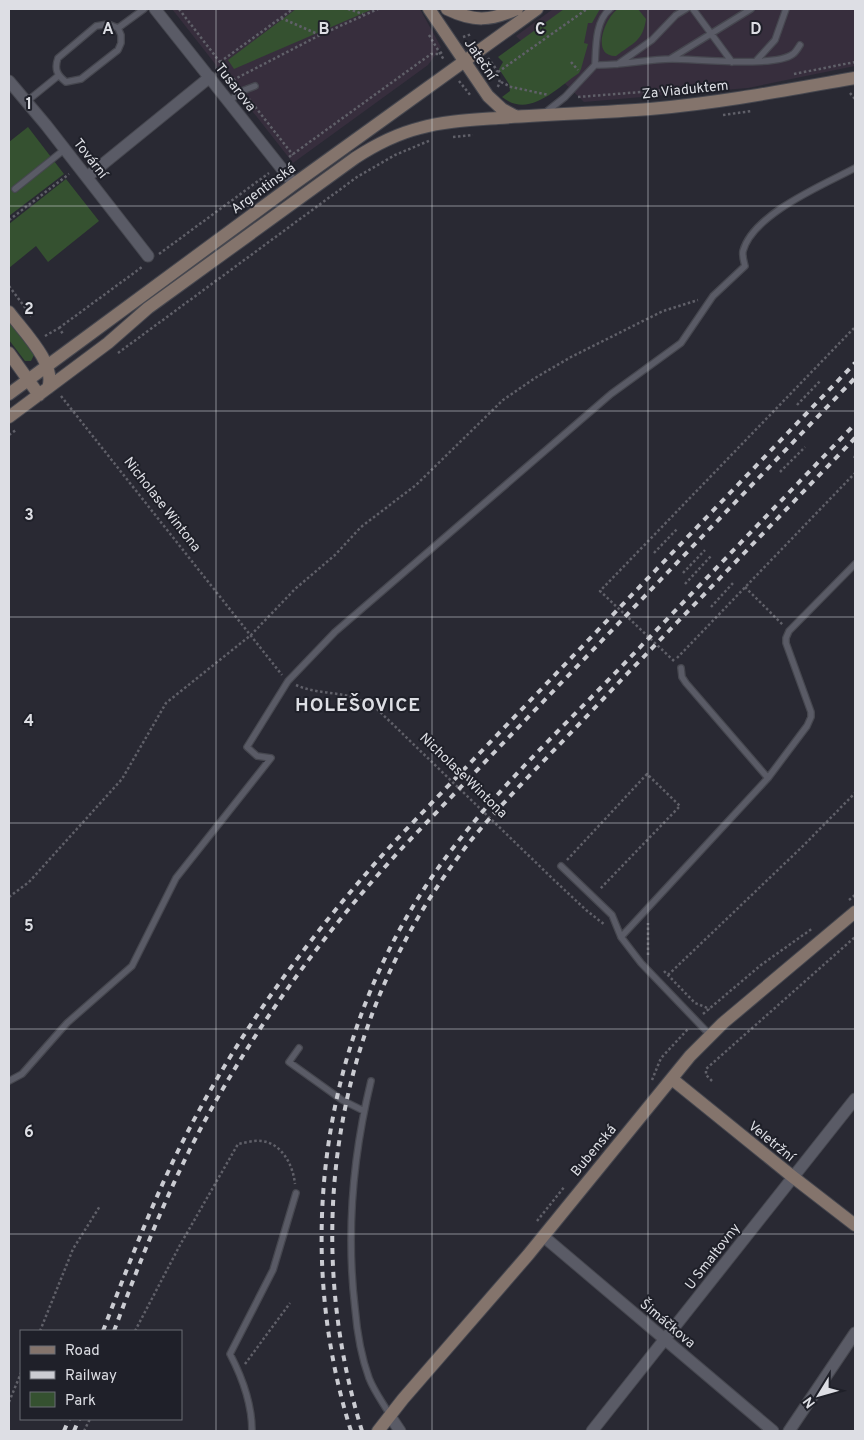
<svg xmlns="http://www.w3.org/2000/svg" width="864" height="1440" viewBox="0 0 864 1440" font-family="Overpass,sans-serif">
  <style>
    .commercial { fill: #372e3d }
    .green { fill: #355130 }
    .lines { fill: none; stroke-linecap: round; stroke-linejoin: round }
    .lane-casing { stroke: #46474f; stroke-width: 8 }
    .street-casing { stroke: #46474f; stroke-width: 13 }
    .secondary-casing { stroke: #46474f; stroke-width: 14 }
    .path { stroke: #606069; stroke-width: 2.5; stroke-dasharray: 2.5 2.5; stroke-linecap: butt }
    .lane { stroke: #5a5b66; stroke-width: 5.5 }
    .street { stroke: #5a5b66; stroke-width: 11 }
    .secondary { stroke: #84746c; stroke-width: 12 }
    .rail { stroke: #cbccd2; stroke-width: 4; stroke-dasharray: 6 6; stroke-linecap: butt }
    .grid { fill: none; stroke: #dddee4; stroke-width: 1; stroke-opacity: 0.55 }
    .labels { text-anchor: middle; stroke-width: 4; stroke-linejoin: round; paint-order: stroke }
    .street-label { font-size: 14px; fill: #dddee4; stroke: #1f2029 }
    .district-label { font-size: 19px; font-weight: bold; letter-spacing: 1px; fill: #dddee4; stroke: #1f2029 }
    .grid-label { font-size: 16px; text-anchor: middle; font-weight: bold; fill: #dddee4; stroke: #1f2029; stroke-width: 4; stroke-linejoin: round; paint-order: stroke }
  </style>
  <rect width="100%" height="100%" fill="#292933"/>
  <!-- commercial -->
  <path class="commercial" d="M172,9H420L441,47L428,65L293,163Z
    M553,9H855V66L748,88L584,102L516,36Z"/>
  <!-- green -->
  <path class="green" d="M296,9H373L234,69L228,60Z
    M564,9H600L592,23H588L584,43L588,44L581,69L579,73C557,88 529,119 502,97L510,91L509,84L499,69L503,62L498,57Z
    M618,9H638L646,19C643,41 633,43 616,56C590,57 605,17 618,9Z
    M28,127L64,174L9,216V142Z
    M66,179L99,221L48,262L36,246L9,268V224Z
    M9,322L32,351L34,355L31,361H25L9,340Z"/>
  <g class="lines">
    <defs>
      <path id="lane" d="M693,9L732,62
        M118,28L121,35V43L118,50L81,79L66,82C57,75 54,69 58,58L96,26L108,24L118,28L144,9
        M670,59L751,9
        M756,61L775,40L786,9
        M618,64L652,40L676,15L686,9
        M595,65C596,47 595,21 610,9
        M229,101L242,91L255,86
        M26,102L58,76
        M546,112L565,97L595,65C621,66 646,59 672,59C697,59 775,68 793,54C796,52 798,48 800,45
        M15,189L65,149
        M681,668L682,677L686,683L768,778
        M561,866L612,915L621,937L641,963L710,1035
        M621,937L768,778L807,726L811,717V712L786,643V638L789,631L855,564
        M299,1048L289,1062L342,1100L364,1111
        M9,1081L22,1074L67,1023L132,966L176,878L271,758L257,756L247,747L288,681L335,632L611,394L681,343L713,296L745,266C744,262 742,256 743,251C753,214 823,185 855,168
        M371,1081C353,1155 346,1231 355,1308C357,1332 361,1356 369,1378C374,1391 383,1403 390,1415
        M252,1431C252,1405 242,1377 230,1354L273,1270L296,1193"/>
      <path id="street" d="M155,9L294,184
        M9,81L46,125L148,256
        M87,177L210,77
        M543,1236L773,1431
        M390,1416L400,1431
        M592,1431L855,1099
        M789,1431L855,1333"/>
      <path id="secondary" d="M429,9L488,96L502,109L515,116
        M447,9C474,22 490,21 517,9
        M9,312C23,331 57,364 48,388
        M9,353L39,395
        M9,394L294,184L537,9
        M9,417L108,343L148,308L355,158C375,145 396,134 420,128C445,121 472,120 498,118C549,114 599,113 650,109C719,103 787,90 855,78
        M672,1079L793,1177L855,1225
        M378,1431L403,1399L528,1255L690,1056L723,1023L855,912"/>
    </defs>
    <!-- lane casing -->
    <use href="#lane" class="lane-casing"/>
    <!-- street casing -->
    <use href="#street" class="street-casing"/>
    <!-- secondary casing -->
    <use href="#secondary" class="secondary-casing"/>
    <!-- path -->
    <path class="path" d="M179,9L236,83
      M348,9L363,14
      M281,18L320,35
      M429,35L444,60
      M463,37L472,34
      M488,58C495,67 504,78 497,88
      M220,62L293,9
      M571,62L578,70
      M498,72L587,9
      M794,74L855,62
      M233,80L320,35L378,9
      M459,81L471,96
      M501,82L511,87L549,95
      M850,93L855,99
      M578,97L729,85
      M249,99L293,155
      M723,115L752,111
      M453,137L473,135
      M289,157L431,54H439L442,52
      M9,220L69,174
      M159,254L269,173
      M9,286L32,317
      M59,328L142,267
      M45,336L59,328L63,334
      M118,353L357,177L395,155L431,140
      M61,396L282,675
      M797,405L821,380
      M9,435L16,430
      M854,458L855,456
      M780,472L805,447
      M654,553L677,529
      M683,573L705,550
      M685,584L711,556
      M745,587L783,625
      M711,607L733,583
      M677,658L855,473
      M674,661L600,591L855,327
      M296,685C311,692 328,692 344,695C356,697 367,703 377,709L555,881L586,910L605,925
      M567,860L647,774L680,806L600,889
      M9,897L29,882L122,779L166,703L251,635L295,589L335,555L361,527L416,485L503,400L535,378L571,357L663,311L698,300
      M849,900L855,895
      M648,955V923
      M664,971L695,1003L710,1009
      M668,975L804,845L855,793
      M703,1014L761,965L813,928
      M652,1080L661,1058L689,1028
      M712,1081L706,1075V1069L855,937
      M537,1221L565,1186
      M40,1331L73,1249L100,1206
      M135,1331L180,1245L238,1144C245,1143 254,1140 261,1141C282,1143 293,1165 295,1184
      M245,1364L290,1303
      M9,1402L21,1373
      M84,1431L90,1419"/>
    <!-- lane -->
    <use href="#lane" class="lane"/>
    <!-- street -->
    <use href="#street" class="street"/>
    <!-- secondary -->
    <use href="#secondary" class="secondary"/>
    <!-- rail -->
    <path class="rail" d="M103,1331C126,1271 149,1211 177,1153C234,1037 310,934 397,839L855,363
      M114,1331C140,1261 167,1192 202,1126C257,1024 325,931 404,846L855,378
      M64,1431L69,1419
      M74,1431L79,1419
      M351,1431C289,1234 326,1012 453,848C503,783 564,726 621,667C699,586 777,505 855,424
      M362,1431C301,1233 334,1022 459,856C480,827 505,802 529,776C561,743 593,710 624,677C701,598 778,518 855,438"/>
  </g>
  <!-- grid -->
  <path class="grid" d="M216,9V1431M432,9V1431M648,9V1431M9,206H855M9,411H855M9,617H855M9,823H855M9,1029H855M9,1234H855"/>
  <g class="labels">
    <!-- street labels -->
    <g class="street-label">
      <text transform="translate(481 59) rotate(56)" y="5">Jateční</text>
      <text transform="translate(236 87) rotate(52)" y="5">Tusarova</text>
      <text transform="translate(685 89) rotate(-6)" y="5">Za Viaduktem</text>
      <text transform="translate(91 158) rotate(52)" y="5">Tovární</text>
      <text transform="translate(263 188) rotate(-36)" y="5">Argentinská</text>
      <text transform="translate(163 504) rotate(52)" y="5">Nicholase Wintona</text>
      <text transform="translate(464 775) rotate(44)" y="5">Nicholase Wintona</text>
      <text transform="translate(772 1141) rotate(39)" y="5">Veletržní</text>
      <text transform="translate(593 1150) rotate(-50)" y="5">Bubenská</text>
      <text transform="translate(712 1256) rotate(-52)" y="5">U Smaltovny</text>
      <text transform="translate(668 1323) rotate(40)" y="5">Šimáčkova</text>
    </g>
    <!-- district labels -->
    <g class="district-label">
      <text x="358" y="711">HOLEŠOVICE</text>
    </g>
  </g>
  <g class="grid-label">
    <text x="108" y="34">A</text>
    <text x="324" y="34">B</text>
    <text x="540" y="34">C</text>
    <text x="756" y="34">D</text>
    <text x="29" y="109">1</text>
    <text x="29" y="314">2</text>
    <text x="29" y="520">3</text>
    <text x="29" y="726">4</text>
    <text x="29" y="931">5</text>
    <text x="29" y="1137">6</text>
  </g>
  <!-- border -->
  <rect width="864" height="1440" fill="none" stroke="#dddee4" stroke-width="20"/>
  <!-- legend -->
  <rect x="20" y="1330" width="162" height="90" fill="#1f2029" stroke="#6b6c74"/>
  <rect x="30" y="1346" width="25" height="8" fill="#84746c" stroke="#6b6c74"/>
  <text x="65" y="1355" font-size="15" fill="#dddee4">Road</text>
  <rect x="30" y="1371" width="25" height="8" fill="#cbccd2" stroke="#6b6c74"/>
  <text x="65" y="1380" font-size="15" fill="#dddee4">Railway</text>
  <rect x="30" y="1392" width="25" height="15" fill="#355130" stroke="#6b6c74"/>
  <text x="65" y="1405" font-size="15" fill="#dddee4">Park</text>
  <!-- north arrow -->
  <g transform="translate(819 1395) rotate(233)" stroke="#1f2029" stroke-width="4" paint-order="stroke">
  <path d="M0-4L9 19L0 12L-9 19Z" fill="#dddee4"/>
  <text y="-8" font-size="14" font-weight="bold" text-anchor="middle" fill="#dddee4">N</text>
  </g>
</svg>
